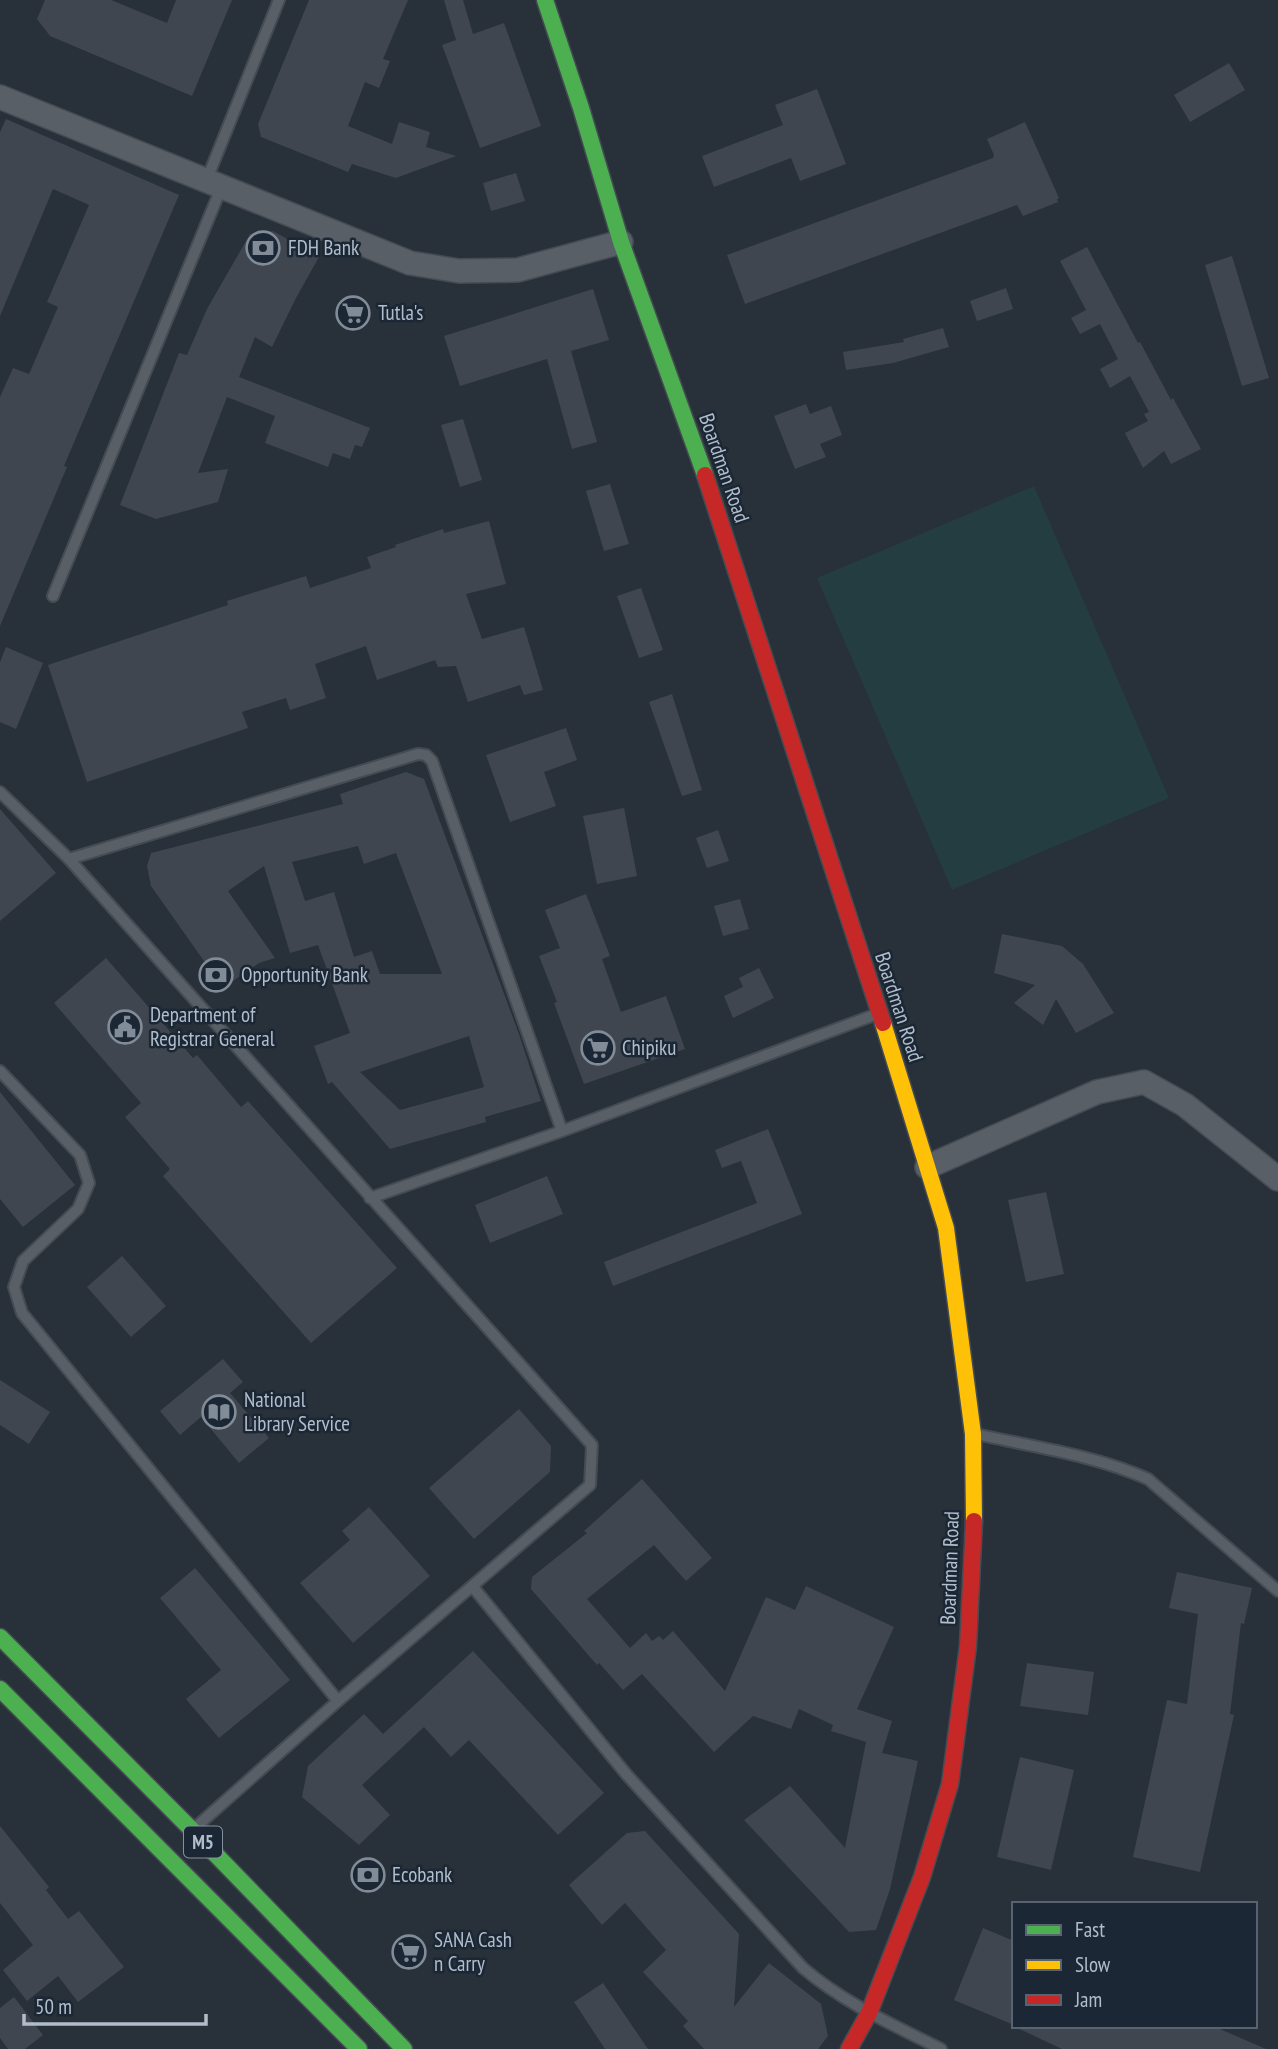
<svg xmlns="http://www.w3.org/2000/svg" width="1278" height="2049" viewBox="0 0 1278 2049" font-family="'PT Sans Narrow',sans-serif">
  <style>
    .green { fill: #243d40 }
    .building { fill: #40464f; fill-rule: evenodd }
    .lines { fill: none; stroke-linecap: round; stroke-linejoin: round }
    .lane-casing { stroke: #454b52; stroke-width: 14 }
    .street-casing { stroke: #454b52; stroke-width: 26 }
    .fast-casing { stroke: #454b52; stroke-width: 19 }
    .slow-casing { stroke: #454b52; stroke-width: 19 }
    .jam-casing { stroke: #454b52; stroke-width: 19 }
    .lane { stroke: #595f67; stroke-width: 10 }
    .street { stroke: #595f67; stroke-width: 23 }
    .fast { stroke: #4caf50; stroke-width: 16 }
    .slow { stroke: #ffc107; stroke-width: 16 }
    .jam { stroke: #c62828; stroke-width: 16 }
    .labels { text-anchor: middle; stroke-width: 5; stroke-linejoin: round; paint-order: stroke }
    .shield { fill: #1b2735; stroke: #85909e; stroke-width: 2 }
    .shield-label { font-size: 19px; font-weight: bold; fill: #b2bdcb }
    .poi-label { font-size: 21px; fill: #b2bdcb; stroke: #1b2735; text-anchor: start }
    .street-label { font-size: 21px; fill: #b2bdcb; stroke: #1b2735 }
  </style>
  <rect width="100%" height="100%" fill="#283039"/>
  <!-- green -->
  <path class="green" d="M1034,486L1169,798L952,890L817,578Z"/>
  <!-- building -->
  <path class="building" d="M45,0H111L167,23L176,0H232L192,96L50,36L37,19Z
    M309,0H408L383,59L390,61L379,88L365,82L348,126L392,144L399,122L430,132L426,147L456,156L396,178L352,164L348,172L261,137L258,124Z
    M444,0H463L473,34L504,23L541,126L480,148L442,45L456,40Z
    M1229,63L1245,90L1190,122L1174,95Z
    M817,89L846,164L800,181L791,158L714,187L702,156L783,125L775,105Z
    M6,119L179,195L64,466L67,467L0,626V397L13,368L29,374L58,307L47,302L89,205L53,189L0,316V132Z
    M1025,122L1059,198L1057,199L1058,202L1023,216L1017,205L745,304L727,255L993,158L994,155L987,139Z
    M516,173L525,201L491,211L483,183Z
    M273,231L319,257L296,298L272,347L255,337L239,377L370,428L362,447L355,445L350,459L333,453L328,467L265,443L275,416L227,397L198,473L228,469L218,502L156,519L120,505L179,353L187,355L207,309L250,234Z
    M1087,247L1138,343L1140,342L1171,400L1173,398L1201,449L1171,464L1164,451L1143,468L1125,433L1148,421L1144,414L1149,412L1130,376L1110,388L1100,369L1118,359L1100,324L1080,334L1071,318L1086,310L1060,261Z
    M1232,256L1269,378L1242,386L1205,265Z
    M1006,288L1013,309L977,321L970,301Z
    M593,289L609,340L571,351L597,442L572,449L547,359L460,386L444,336Z
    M943,328L949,347L893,363L846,370L843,352L904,342L903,339Z
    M806,404L810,414L831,406L842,435L820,444L826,457L795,469L774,416Z
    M463,419L482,480L460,487L441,425Z
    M610,484L629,544L604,551L586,491Z
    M489,521L506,584L466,594L482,639L524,627L543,690L524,695L520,685L468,702L456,666L438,667L435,660L377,680L366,646L315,664L326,698L290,710L286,698L242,712L248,728L87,782L48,665L228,605L227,601L306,576L310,588L371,568L367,557L396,547L395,545L443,529L444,533Z
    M641,588L663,650L639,658L617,596Z
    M6,647L43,663L16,729L0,722V662Z
    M672,694L702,790L682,796L649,702Z
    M566,728L577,760L544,772L556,806L510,822L486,755Z
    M406,772L424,779L519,1034L541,1101L485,1117L486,1122L390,1149L332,1082L328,1084L314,1046L350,1033L318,945L290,953L264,866L228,891L275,958L259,963L223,988L151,886L147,866L151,853L343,804L340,794ZM358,846L364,864L396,853L442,974H380L372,951L354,957L334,892L305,901L292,862ZM469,1036L484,1087L400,1110L360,1072Z
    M624,808L637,876L597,884L583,816Z
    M0,809L56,873L0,921Z
    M718,830L729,861L707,868L696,838Z
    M586,894L610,956L602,959L621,1012L666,996L685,1049L584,1084L554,1003L557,1002L539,956L560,948L545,910Z
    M740,899L749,929L723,936L714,906Z
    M1002,934L1062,946L1083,964L1114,1013L1076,1033L1056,999L1043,1025L1014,1003L1035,985L994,973Z
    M106,958L193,1058L197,1055L241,1107L248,1101L397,1268L311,1343L163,1176L170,1169L125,1117L141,1103L54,1003Z
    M759,968L774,998L733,1018L724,996L743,987L739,978Z
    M0,1092L75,1185L23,1227L0,1199Z
    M768,1129L802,1214L613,1286L604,1262L757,1203L741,1161L722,1168L715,1150Z
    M547,1176L563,1214L490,1243L475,1205Z
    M1046,1192L1064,1274L1026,1282L1008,1200Z
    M122,1256L166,1306L131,1337L87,1287Z
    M223,1359L243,1382L230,1393L269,1438L239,1463L201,1417L180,1435L160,1411Z
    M0,1380L50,1412L29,1444L0,1425Z
    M519,1409L551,1446L550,1472L474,1539L429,1488Z
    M642,1479L712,1558L686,1581L654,1545L587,1599L630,1648L646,1633L652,1641L659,1636L663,1640L673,1631L725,1691L766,1597L795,1610L806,1586L894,1627L857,1709L892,1721L882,1753L918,1761L890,1889L876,1930L849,1932L744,1820L790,1786L845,1848L866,1742L831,1731L833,1725L799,1709L791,1729L753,1716L714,1752L642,1674L623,1690L599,1663L597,1665L531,1589L532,1577L587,1533L584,1531Z
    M369,1507L430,1576L353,1643L300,1583L350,1540L342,1531Z
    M195,1568L290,1680L219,1738L186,1699L221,1670L160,1598Z
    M1177,1572L1252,1588L1244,1624L1241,1623L1230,1714L1234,1715L1200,1872L1133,1857L1167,1700L1187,1704L1198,1614L1169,1608Z
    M473,1651L604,1793L558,1835L469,1740L451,1757L424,1727L362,1785L390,1815L359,1845L302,1797L308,1766L364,1714L383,1734Z
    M1027,1663L1094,1672L1088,1715L1020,1706Z
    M1020,1757L1074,1770L1051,1870L997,1857Z
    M0,1826L49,1887L46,1890L68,1919L79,1911L124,1967L78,2002L58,1976L27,2001L3,1970L33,1945L0,1903Z
    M645,1831L739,1934L734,2007L769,1963L821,2004L828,2036L818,2049H704L683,2026L688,2021L643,1972L666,1950L625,1903L602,1925L569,1885L627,1833Z
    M983,1928L1014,1941V2025L954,2000Z
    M603,1983L648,2049H605L574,2002Z
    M14,1997L43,2035L25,2049H8L0,2038V2008Z
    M1013,2026H1213L1266,2049H1062Z"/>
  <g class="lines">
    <defs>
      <path id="lane" d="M207,179L279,0
        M53,596L222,186
        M0,792L69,859L592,1445L590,1485L338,1701L197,1826
        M69,859L418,754L426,755L432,761L562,1131
        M0,1071L80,1155L89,1183L78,1209L23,1261L14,1287L22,1313L338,1701
        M370,1198L562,1131L877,1014
        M976,1434C1033,1447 1094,1455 1148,1479L1278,1591
        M473,1587L627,1775L803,1968C844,2003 893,2025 941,2049"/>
      <path id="street" d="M0,97L410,263L459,271L518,270L621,242
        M927,1167L1097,1092L1144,1082L1185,1105L1278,1179"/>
      <path id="fast" d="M545,0L581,108L621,242L705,475
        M0,1637L192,1830L404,2049
        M0,1689L359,2049"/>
      <path id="slow" d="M883,1023L946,1228L973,1434L974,1521"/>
      <path id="jam" d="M705,475L883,1023
        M849,2049L869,2013L922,1877L950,1784L968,1646L974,1521"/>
    </defs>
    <!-- lane casing -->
    <use href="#lane" class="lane-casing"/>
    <!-- street casing -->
    <use href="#street" class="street-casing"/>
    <!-- fast casing -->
    <use href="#fast" class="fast-casing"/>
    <!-- slow casing -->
    <use href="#slow" class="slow-casing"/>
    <!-- jam casing -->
    <use href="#jam" class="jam-casing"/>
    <!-- lane -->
    <use href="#lane" class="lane"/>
    <!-- street -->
    <use href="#street" class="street"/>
    <!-- fast -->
    <use href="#fast" class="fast"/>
    <!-- slow -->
    <use href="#slow" class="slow"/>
    <!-- jam -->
    <use href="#jam" class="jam"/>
  </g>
  <!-- icons -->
  <defs>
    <symbol id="bank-ring" viewBox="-11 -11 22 22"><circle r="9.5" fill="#1b2735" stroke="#828c98" stroke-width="1.5"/><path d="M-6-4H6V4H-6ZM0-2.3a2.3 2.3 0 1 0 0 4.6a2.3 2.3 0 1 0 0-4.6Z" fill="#828c98"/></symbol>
    <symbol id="supermarket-ring" viewBox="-11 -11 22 22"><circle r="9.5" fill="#1b2735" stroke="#828c98" stroke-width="1.5"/><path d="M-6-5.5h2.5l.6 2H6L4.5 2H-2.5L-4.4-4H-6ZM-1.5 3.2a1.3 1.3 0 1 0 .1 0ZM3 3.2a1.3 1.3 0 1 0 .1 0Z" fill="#828c98"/></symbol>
    <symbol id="civic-ring" viewBox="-11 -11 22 22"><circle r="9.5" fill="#1b2735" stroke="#828c98" stroke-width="1.5"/><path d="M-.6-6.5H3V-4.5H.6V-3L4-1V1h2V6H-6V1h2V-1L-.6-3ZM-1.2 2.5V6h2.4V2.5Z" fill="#828c98"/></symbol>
    <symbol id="library-ring" viewBox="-11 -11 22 22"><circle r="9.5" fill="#1b2735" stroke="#828c98" stroke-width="1.5"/><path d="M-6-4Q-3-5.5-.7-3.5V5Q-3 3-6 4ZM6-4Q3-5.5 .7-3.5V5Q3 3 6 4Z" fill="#828c98"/></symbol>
  </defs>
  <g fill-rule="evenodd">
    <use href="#bank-ring" x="244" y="229" width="38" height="38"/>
    <use href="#supermarket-ring" x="334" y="294" width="38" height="38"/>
    <use href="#bank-ring" x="197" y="956" width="38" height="38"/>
    <use href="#civic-ring" x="106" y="1008" width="38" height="38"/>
    <use href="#supermarket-ring" x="579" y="1029" width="38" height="38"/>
    <use href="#library-ring" x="200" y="1393" width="38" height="38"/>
    <use href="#bank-ring" x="349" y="1856" width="38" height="38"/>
    <use href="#supermarket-ring" x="390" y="1933" width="38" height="38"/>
  </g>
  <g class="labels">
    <!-- shield labels -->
    <rect class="shield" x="184" y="1826.5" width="38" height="31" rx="5"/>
    <g class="shield-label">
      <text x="203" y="1849">M5</text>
    </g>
    <!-- poi labels -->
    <g class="poi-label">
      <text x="288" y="255">FDH Bank</text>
      <text x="378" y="320">Tutla's</text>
      <text x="241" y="982">Opportunity Bank</text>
      <text x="150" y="1022">Department of<tspan x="150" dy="24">Registrar General</tspan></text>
      <text x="622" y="1055">Chipiku</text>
      <text x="244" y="1407">National<tspan x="244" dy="24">Library Service</tspan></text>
      <text x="392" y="1882">Ecobank</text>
      <text x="434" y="1947">SANA Cash<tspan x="434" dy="24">n Carry</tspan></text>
    </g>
    <!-- street labels -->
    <g class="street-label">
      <text transform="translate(724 468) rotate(71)" y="7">Boardman Road</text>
      <text transform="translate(899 1007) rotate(72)" y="7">Boardman Road</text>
      <text transform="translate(950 1568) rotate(-88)" y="7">Boardman Road</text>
    </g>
  </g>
  <!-- legend -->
  <rect x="1012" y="1902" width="245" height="126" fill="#1b2735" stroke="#576371" stroke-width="2"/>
  <rect x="1026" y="1925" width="35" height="10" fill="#4caf50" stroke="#576371" stroke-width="2"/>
  <text x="1075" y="1937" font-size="21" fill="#b2bdcb">Fast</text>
  <rect x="1026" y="1960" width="35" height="10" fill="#ffc107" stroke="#576371" stroke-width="2"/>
  <text x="1075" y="1972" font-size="21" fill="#b2bdcb">Slow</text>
  <rect x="1026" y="1995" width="35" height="10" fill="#c62828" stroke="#576371" stroke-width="2"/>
  <text x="1075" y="2007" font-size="21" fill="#b2bdcb">Jam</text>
  <!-- scale -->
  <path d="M24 2014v10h182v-10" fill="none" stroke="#b2bdcb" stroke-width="3.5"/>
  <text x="35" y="2014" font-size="21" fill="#b2bdcb" stroke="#1b2735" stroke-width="5" paint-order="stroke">50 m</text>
</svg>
